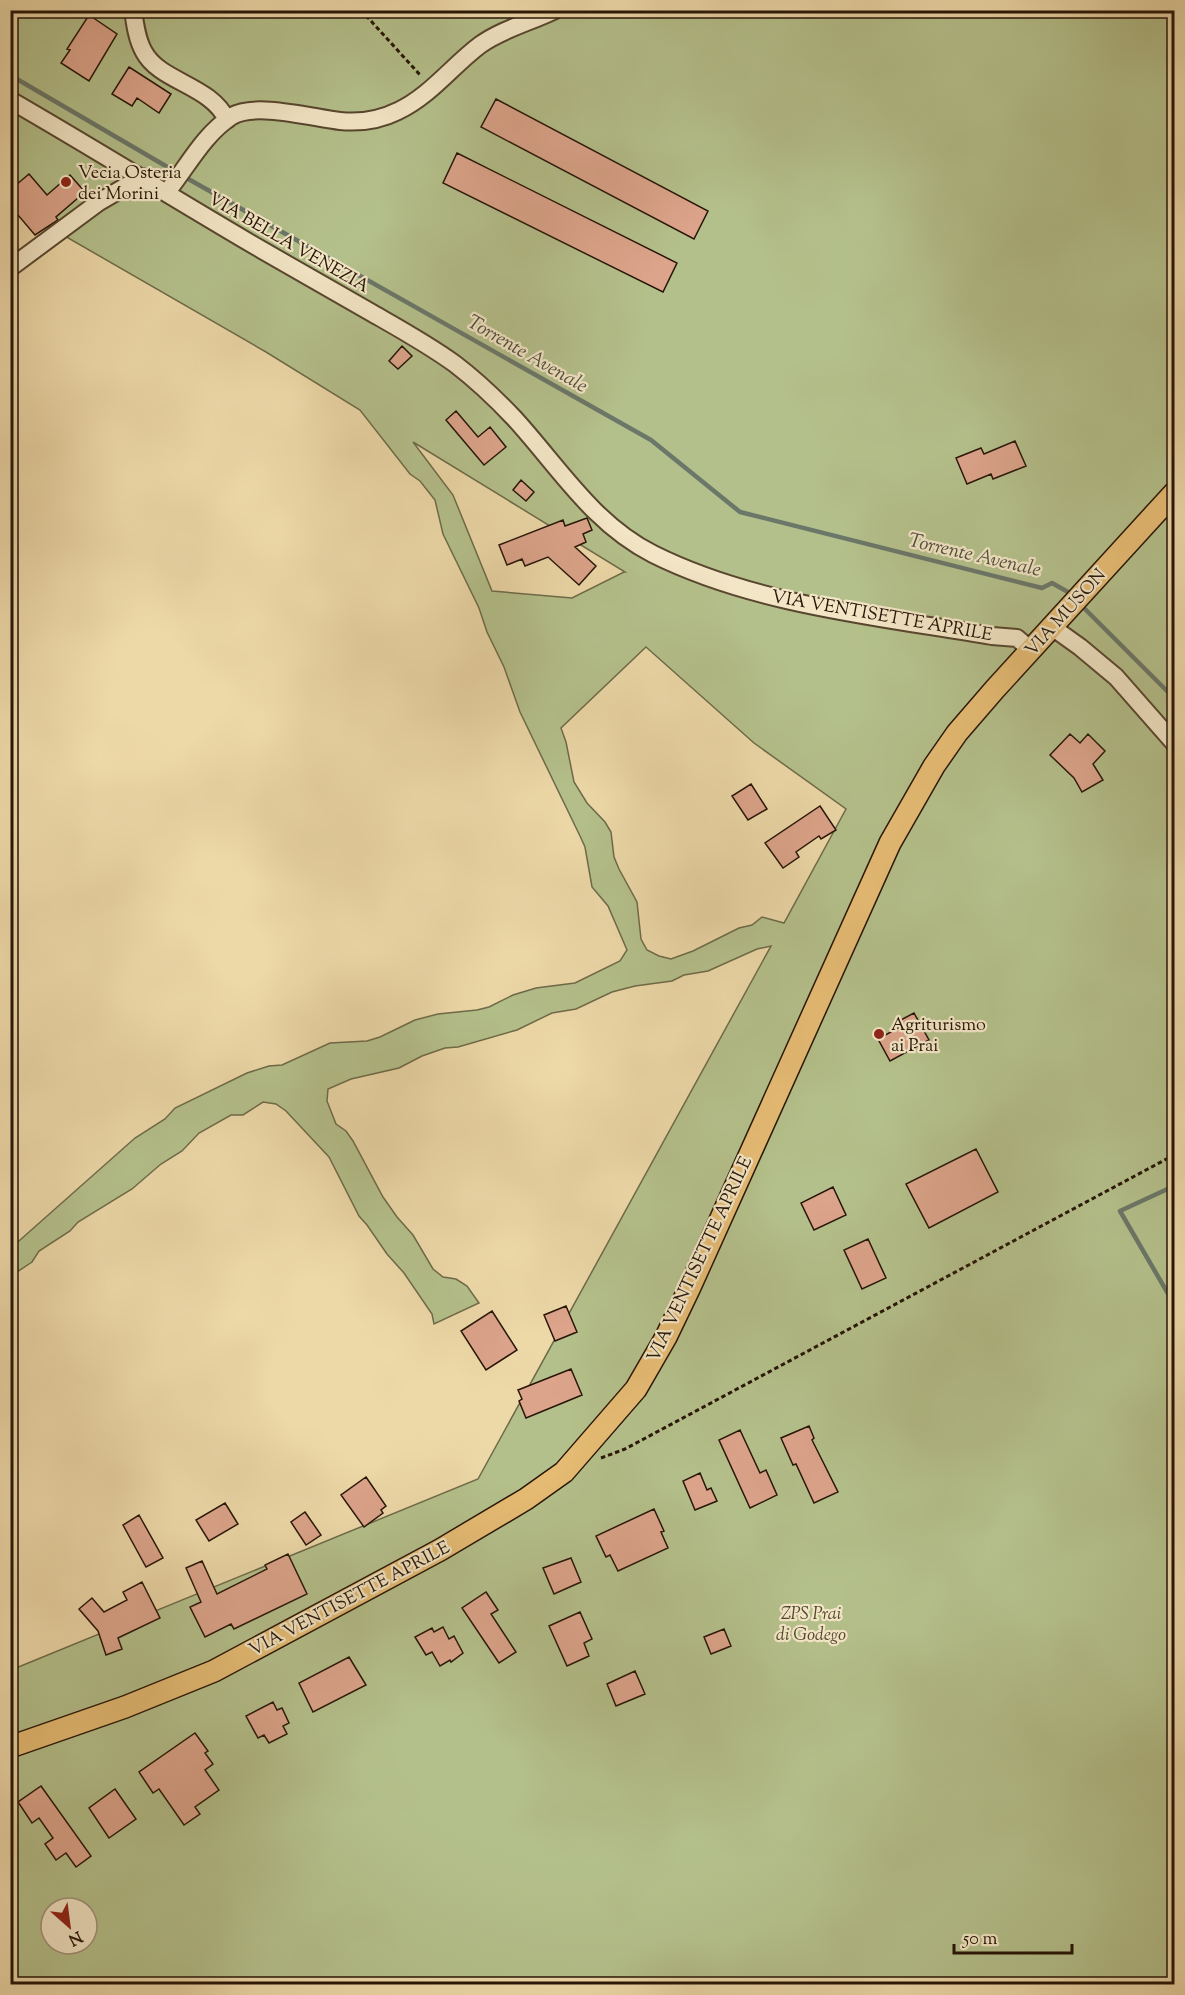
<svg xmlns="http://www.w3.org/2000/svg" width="1185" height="1995" viewBox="0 0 1185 1995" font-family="'Sorts Mill Goudy',serif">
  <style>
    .green { fill: #b4c08b; stroke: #6e6a49; stroke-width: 1.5; fill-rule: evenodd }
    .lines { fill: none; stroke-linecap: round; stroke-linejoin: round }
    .stream { stroke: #6b7769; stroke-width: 4.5 }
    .building { fill: #dca48b; stroke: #271507; stroke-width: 1.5 }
    .minor-casing { stroke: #58462f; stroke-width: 20 }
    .major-casing { stroke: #271507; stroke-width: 24 }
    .path { stroke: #271507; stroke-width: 3; stroke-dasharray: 4.5 3; stroke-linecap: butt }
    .minor { stroke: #f3e6c6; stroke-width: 16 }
    .major { stroke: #e6bc74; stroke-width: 21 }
    .poi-dot { fill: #8f2418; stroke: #f3e6c6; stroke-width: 2 }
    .labels { text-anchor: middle; stroke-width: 4.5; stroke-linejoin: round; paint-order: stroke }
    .poi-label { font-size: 18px; fill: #271507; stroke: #f3e6c6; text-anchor: start }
    .street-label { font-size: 18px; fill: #271507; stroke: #f3e6c6 }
    .park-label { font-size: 18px; font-style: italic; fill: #51482f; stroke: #f3e6c6 }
    .water-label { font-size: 20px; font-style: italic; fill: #4f4e40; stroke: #f3e6c6 }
  </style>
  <rect width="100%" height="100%" fill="#edd8a8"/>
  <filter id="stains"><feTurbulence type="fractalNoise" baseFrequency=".00333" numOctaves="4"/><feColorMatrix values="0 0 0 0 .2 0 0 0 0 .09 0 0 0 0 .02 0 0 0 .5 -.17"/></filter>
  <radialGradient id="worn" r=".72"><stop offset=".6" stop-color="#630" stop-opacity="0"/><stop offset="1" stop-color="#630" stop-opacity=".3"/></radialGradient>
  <!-- green -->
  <path class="green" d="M11,11H1174V1984H11V1670L478,1479L771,946L757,949L708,971L684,975L672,981L635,986L612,992L576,1009L552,1013L517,1030L458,1047L445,1048L422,1056L399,1068L351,1079L328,1089L327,1101L336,1124L346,1131L353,1141L383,1197L397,1217L413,1235L433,1269L443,1277L456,1279L467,1286L479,1303L434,1324L432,1314L404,1273L387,1254L367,1225L359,1216L329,1157L286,1111L276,1104L263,1102L243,1115H231L199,1133L182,1151L161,1164L132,1189L78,1222L70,1231L39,1251L32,1262L11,1276V1248L135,1138L165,1119L175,1108L247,1073L269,1066L282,1065L330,1043L367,1041L380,1037L415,1020L438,1014L477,1010L489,1007L513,995L536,988L575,983L620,961L627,950L608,906L592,887L585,847L580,836L520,712L504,667L487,632L479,608L443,534L435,500L420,481L410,474L360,410L266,352L11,205ZM413,442L625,572H624L572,598L492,591L453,495ZM646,647L754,743L846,809L784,923L762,917L752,925L739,928L693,951L671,959L659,956L647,950L641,939L637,902L619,869L614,857L611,832L605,822L587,803L574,782L566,742L561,728ZM51,1908H87V1944H51Z"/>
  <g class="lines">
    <!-- stream -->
    <path class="stream" d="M10,75L176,172
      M183,176L651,440L740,512L1042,588L1052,583L1068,592
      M1084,608L1174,698
      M1174,1186L1120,1211L1174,1304"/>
  </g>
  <!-- building -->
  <path class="building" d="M89,15L117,34L89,81L61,63L70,50L67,49Z
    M129,67L171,94L159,113L137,98L132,106L112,94Z
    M496,99L708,211L694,239L481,127Z
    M457,153L677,263L663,292L443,183Z
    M29,174L47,195L70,175L85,192L56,217L58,220L35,235L18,215L10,222V190Z
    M402,346L412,356L398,369L389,361Z
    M456,411L478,437L490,427L506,447L484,465L446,420Z
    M1015,441L1026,466L993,479L991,474L967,484L956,458L981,448L984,454Z
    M521,480L534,492L526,501L513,490Z
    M587,518L592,530L583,534L586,542L575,547L596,566L579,585L548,557L525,566L522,559L507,565L499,545L563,520L565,526Z
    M1070,734L1080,743L1088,734L1105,751L1093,764L1103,780L1082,792L1074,778L1050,755Z
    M751,784L767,809L748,820L732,796Z
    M820,806L836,830L821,839L819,836L796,852L799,857L783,868L765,843Z
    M914,1013L929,1040L890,1061L878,1039L900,1027L897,1022Z
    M976,1149L998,1192L929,1228L906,1184Z
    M833,1187L846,1215L814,1230L801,1203Z
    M868,1239L886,1278L862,1289L844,1250Z
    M566,1306L577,1332L555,1341L544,1315Z
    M492,1311L517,1350L486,1370L461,1331Z
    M571,1369L582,1395L526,1418L519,1401L522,1399L518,1390Z
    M809,1426L814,1438L812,1440L838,1492L814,1503L796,1464L793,1465L781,1438Z
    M740,1430L760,1473L766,1470L777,1495L750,1508L719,1440Z
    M700,1473L707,1490L711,1488L717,1501L695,1510L683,1481Z
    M366,1477L386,1506L381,1510L383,1513L364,1527L341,1495Z
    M225,1503L238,1524L209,1541L196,1520Z
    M654,1509L664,1531L661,1532L668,1548L618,1571L610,1555L606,1557L596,1536Z
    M305,1512L321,1535L306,1545L291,1522Z
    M139,1515L163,1558L146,1567L123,1525Z
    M288,1554L307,1594L234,1629L231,1624L205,1637L190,1607L201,1602L186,1568L202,1561L217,1594L267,1569L265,1565Z
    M571,1558L581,1582L554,1594L543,1568Z
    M142,1582L160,1618L118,1638L122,1649L106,1655L98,1631L79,1609L92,1598L104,1612L127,1600L123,1592Z
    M486,1592L498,1610L491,1614L516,1652L499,1663L462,1608Z
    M580,1612L592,1639L584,1643L589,1656L567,1666L549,1626Z
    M443,1627L449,1639L454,1636L463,1653L451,1662L450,1660L440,1666L432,1652L426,1655L415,1637L432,1628L434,1632Z
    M724,1629L731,1646L711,1654L704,1637Z
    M349,1657L366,1685L313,1712L299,1683Z
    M635,1671L645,1694L616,1706L607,1684Z
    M273,1702L277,1710L282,1708L289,1723L283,1726L287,1734L269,1743L264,1735L258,1738L246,1716Z
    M195,1733L208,1751L205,1753L213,1764L205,1770L219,1790L195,1807L200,1814L184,1825L159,1789L153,1793L139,1772Z
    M41,1786L91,1856L76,1867L66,1853L56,1860L45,1844L53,1838L39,1818L32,1823L18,1802Z
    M115,1789L136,1819L109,1838L89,1808Z"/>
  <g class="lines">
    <defs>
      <path id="minor" d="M133,10C135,24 137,40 144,52C160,82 211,85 227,120
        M10,100C95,149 178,201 262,250C299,271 335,292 372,313C400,329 429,345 455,364C476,380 496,399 514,418C558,466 593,524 653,554C755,605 880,617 992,636L1017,638L1031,650
        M167,192C188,166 203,135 232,116C256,102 313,118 340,121C360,123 380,120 398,111C430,96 452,66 480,45C502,29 531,22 555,10
        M10,268L99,202L142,177
        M1052,627L1080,647L1116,677L1174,743"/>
      <path id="major" d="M10,1747L125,1707L214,1671L440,1550L526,1499L564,1472L636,1389L666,1337L690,1287L890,843L934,766L957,733L995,689L1174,493"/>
    </defs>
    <!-- minor casing -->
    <use href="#minor" class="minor-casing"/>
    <!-- major casing -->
    <use href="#major" class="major-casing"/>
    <!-- path -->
    <path class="path" d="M361,10L421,76
      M601,1458L625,1449L1174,1155"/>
    <!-- minor -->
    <use href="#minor" class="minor"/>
    <!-- major -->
    <use href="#major" class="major"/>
  </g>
  <!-- markers -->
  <g class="poi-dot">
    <circle cx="66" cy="182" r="6"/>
    <circle cx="879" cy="1034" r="6"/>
  </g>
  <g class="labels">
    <!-- poi labels -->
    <g class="poi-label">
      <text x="78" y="178">Vecia Osteria<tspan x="78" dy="21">dei Morini</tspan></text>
      <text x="891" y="1030">Agriturismo<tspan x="891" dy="21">ai Prai</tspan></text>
    </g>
    <!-- street labels -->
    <g class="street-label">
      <text transform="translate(289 242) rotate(30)" y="6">VIA BELLA VENEZIA</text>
      <text transform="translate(1065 612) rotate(-48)" y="6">VIA MUSON</text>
      <text transform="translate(882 615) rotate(10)" y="6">VIA VENTISETTE APRILE</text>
      <text transform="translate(699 1259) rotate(-65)" y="6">VIA VENTISETTE APRILE</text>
      <text transform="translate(349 1598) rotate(-28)" y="6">VIA VENTISETTE APRILE</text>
    </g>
    <!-- park labels -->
    <g class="park-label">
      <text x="811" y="1619">ZPS Prai<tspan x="811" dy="21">di Godego</tspan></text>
    </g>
    <!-- water labels -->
    <g class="water-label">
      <text transform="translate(528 353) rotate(30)" y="7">Torrente Avenale</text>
      <text transform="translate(975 554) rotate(13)" y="7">Torrente Avenale</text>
    </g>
  </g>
  <!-- margin -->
  <rect width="1185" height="1995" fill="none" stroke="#edd8a8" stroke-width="36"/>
  <rect x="12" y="12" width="1161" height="1971" fill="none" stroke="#271507" stroke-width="3"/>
  <rect x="18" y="18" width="1149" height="1959" fill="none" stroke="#271507" stroke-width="1.5"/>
  <!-- north arrow -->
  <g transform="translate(69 1926) rotate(152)"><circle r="28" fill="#f3e6c6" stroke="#a1927a" stroke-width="1.5"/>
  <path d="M0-4.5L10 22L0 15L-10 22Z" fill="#8f2418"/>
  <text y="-9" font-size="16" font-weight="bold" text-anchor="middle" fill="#271507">N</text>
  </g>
  <!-- scale -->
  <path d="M954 1944v9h118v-9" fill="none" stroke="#271507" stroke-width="3"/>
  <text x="963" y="1944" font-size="18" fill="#271507" stroke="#f3e6c6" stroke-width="4.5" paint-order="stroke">50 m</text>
  <rect width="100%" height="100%" filter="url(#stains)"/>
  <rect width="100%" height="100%" fill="url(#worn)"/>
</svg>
